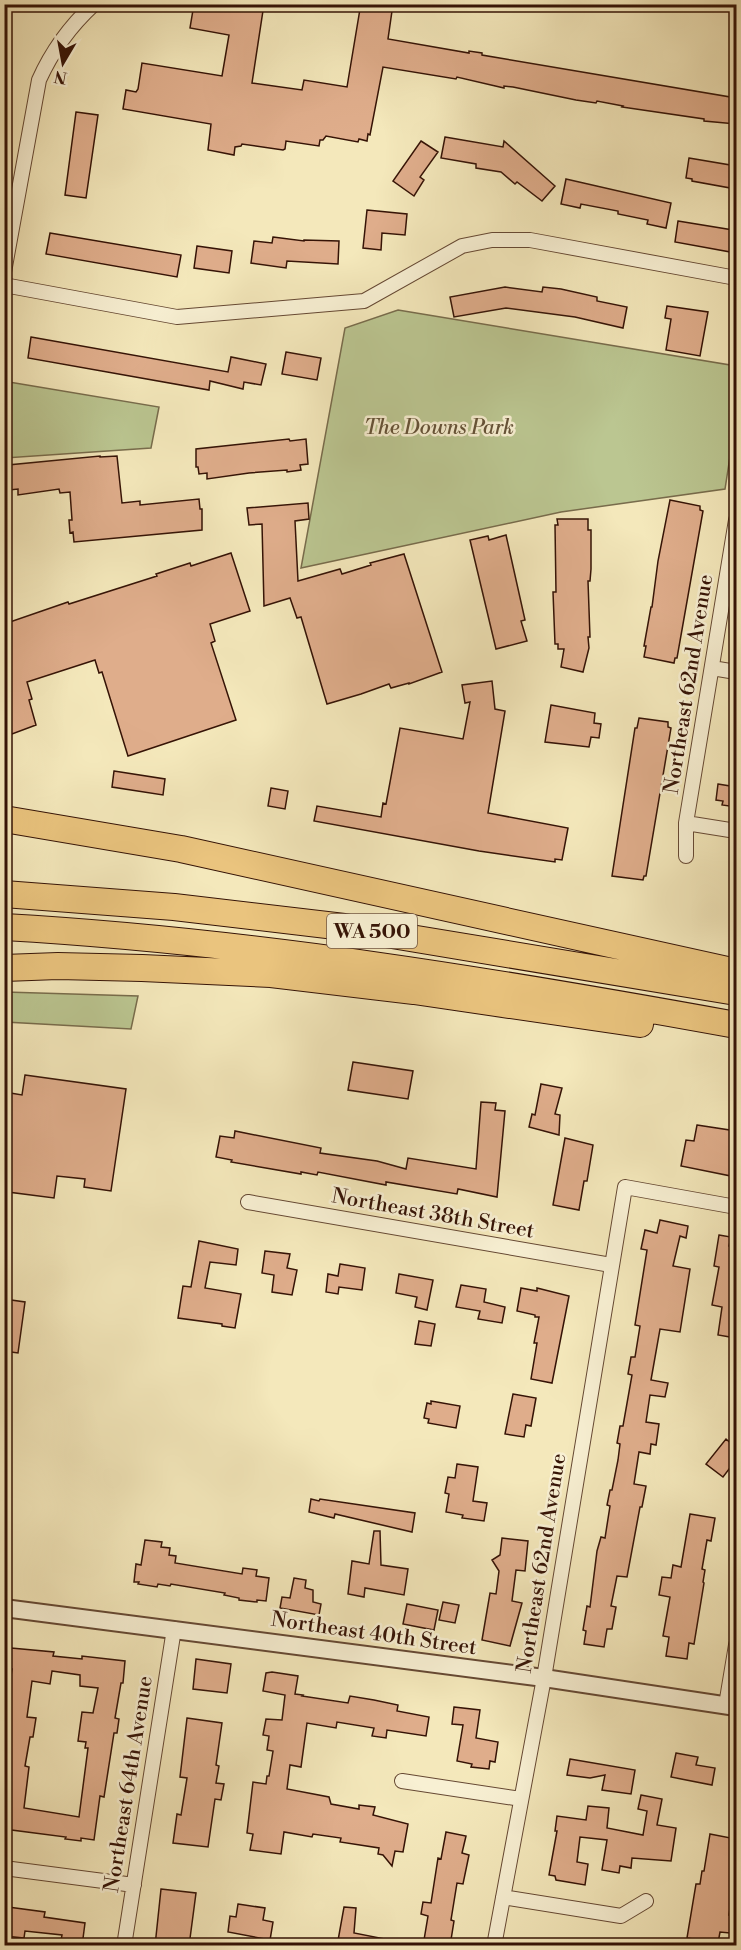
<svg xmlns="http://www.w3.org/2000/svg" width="741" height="1950" viewBox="0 0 741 1950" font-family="'Libre Bodoni',serif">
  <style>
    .green { fill: #bbc691; stroke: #786c4c; stroke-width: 1.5 }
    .building { fill: #dfad8b; stroke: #351306; stroke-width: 1.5; fill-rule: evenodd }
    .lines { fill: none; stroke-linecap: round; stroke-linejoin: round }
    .minor-casing { stroke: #654833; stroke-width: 16 }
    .tertiary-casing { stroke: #654833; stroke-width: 20 }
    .motorway-casing { stroke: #351306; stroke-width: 28 }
    .minor { stroke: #f8f0d3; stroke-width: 14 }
    .tertiary { stroke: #f8f0d3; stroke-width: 16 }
    .motorway { stroke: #eac47e; stroke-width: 26 }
    .labels { text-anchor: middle; stroke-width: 5; stroke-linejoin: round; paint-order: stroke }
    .shield { fill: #f8f0d3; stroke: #705544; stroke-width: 1.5 }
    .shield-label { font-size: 20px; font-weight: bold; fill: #351306 }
    .park-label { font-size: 21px; font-style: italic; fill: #645237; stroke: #f8f0d3 }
    .street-label { font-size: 21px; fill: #351306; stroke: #f8f0d3 }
  </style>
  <rect width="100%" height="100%" fill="#f4e8bb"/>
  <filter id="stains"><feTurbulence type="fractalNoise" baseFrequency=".00333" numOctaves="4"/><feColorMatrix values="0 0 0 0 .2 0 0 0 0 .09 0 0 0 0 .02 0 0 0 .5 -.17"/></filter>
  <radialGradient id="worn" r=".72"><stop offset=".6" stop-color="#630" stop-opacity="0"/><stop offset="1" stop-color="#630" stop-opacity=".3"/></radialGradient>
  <!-- green -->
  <path class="green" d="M398,310L736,366V418L725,489L561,512L301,568L345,328Z
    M9,382L159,407L151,448L5,458V410Z
    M5,992L138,996L131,1029L5,1022Z"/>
  <!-- building -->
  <path class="building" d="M194,4H264L252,83L302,90L304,80L347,87L360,9H363L364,4H376L390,7V10L392,11L388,39L469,53V51L482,53V55L736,98V124L704,121V119L622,107L623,106L597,101L596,103L576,100L513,87L504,86V88L457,77L456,79L383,67L370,135L368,134L367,141L359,139L358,142L326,136L323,140H320L319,146L286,141L285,149L283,150L242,144L241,146L235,147L234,155L208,150L211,124L123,109L126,90L136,92L138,89L142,63L222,76L229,35L190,28Z
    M76,112L98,115L86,198L65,195Z
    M445,137L503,147L504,141L555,186L542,201L517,182L515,184L501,172L476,168V164L441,158Z
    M421,141L438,152L420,177L424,180L414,196L393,181Z
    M689,158L736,166V189L692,181V179L686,178Z
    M566,179L671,203L666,228L647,224L648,220L618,214V211L581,204L580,208L561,204Z
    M367,210L407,214L405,235L382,233L381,250L363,248Z
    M678,221L733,230L736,233V253L675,242Z
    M50,233L181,255L177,277L46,254Z
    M273,237L304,241V240L339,241L338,264L287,261L286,268L251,263L254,241L272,243Z
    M197,246L232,251L229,273L194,268Z
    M505,287L542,292L543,287L561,289L597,297V301L627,307L623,328L575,317L506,308L454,317L450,297Z
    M667,306L708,312L700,356L666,350L671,319L665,318Z
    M31,337L228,372L231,357L266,364L261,385L244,382L243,389L210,381L209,390L28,358Z
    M286,352L321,358L317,380L282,374Z
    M289,439L290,441L306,439L308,464L300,465L301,470L287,472V470L249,473L207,479V473L199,474L198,467H196V449Z
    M100,456V457L117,456L122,503L140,501V505L199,499L200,509H202V530L74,542L73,532L70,533L69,520H72L70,492L60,493L59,489L18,495V489L9,490L8,465Z
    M670,500L700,506V510L703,511L677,658H675L674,663L644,657L646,646H644L651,607H652L658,561Z
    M308,503L309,519L295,521L298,581L340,569L342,574L371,565L370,563L404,554L442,672L409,684V683L391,688L389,684L361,694L327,704L301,617L297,618L290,598L264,606L262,524L249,525L247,508Z
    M557,519H588V530H591V569L590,581H588L590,637H588L589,648L583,672L561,667L564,649H558V644H555L553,592H556L555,525H558Z
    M506,535L525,620L521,621L527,641L496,649L470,540L488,536L489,540Z
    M231,553L250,611L210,624L215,641L211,643L236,720L128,756L102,672L99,673L95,660L27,682L32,699L29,700L36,725L4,737V624L68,602L69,604L157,576L156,574L190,563L191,566Z
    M492,681L495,709L505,711L488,813L568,828L562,860L555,859V862L479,851L314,821L317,806L381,817L383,803L386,804L400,728L463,739L470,702L465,703L462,685Z
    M551,705L595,713L594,723L601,724L599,738L591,737L589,747L545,742Z
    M639,718L668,722V727L671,728L646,876H644L643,880L612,876L635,728H637Z
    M114,771L165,779L163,795L112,787Z
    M718,784L736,787V807L722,805L723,801L716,800Z
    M271,788L288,791L285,809L268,806Z
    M353,1062L413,1071L408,1099L348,1090Z
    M25,1075L126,1089L111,1191L84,1187L85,1179L57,1176L54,1198L8,1192L11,1170L4,1169V1092L22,1095Z
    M541,1084L562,1088L555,1114L560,1115L559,1135L529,1127L532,1114L535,1115Z
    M481,1102L496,1103L495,1110L505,1111L497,1197L458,1189L457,1194L386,1182V1185L318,1172L317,1175L301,1172V1174L231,1162L232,1160L216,1157L220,1136L234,1138L235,1131L321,1148L320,1153L377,1161L406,1169L408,1158L476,1169Z
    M697,1125L736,1131V1162H734L731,1176L681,1166L686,1140L694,1141Z
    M565,1138L593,1145L587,1181H584L579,1210L553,1205Z
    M660,1220L688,1226L686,1238L680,1236L673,1266L690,1269L680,1332L660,1329L651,1380L668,1383L665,1397L650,1395L646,1422L659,1424L656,1445L651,1444L650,1454L639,1452L634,1484L646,1486L642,1507H640L627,1577L617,1576L611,1606L616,1607L612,1629H607L604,1647L584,1644L586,1631L583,1630L587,1606L590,1607L597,1551L601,1537L605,1538L610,1506L607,1505L610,1490H612L618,1460L620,1444L617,1443L620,1426H623L632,1375L628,1374L631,1357H635L640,1326L635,1325L647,1250L641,1249L645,1230L657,1233Z
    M719,1235L731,1237L729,1246L732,1247L731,1254L736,1255V1338L718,1335L722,1307L712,1305L719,1267L714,1266Z
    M199,1241L238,1249L236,1265L210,1262L205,1288L241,1294L235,1328L222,1326V1324L178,1318L183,1286L191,1287Z
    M265,1251L290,1254L287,1268L297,1270L292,1295L272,1292L274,1275L262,1273Z
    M340,1264L365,1268L362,1290L339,1287L338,1294L326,1292L328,1274L338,1276Z
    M399,1274L433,1280L427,1310L415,1307L417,1297L396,1293Z
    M461,1285L486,1289L484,1302L505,1307L502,1323L478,1319L480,1311L456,1307Z
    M521,1288L537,1291V1288L569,1296L552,1383L531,1379L537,1343H534L539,1317H535V1315L517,1311Z
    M4,1299L25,1302L18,1353L4,1351Z
    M419,1321L435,1324L431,1346L415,1344Z
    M513,1394L536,1398L531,1426L526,1425L524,1437L505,1434Z
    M431,1401L460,1406L456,1428L428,1423L429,1419L424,1418L427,1403L431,1404Z
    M726,1439L736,1448V1460L723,1477L706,1464Z
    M457,1464L478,1467L473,1501L487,1503L484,1521L462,1518L463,1515L446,1512L449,1494L445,1493L448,1477L455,1478Z
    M311,1499L319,1501L320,1499L415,1513L412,1532L335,1514L334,1518L309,1512Z
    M690,1514L715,1518L711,1541L707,1540L702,1569L705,1570L703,1582L704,1583L694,1644L689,1643L687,1659L666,1656L669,1637L663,1636L670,1597L659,1595L662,1577L671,1578L673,1565L681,1567Z
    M374,1531H380L381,1565L408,1569L404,1595L365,1588L364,1597L348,1594L352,1561L369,1564Z
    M502,1538L528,1541L525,1571L516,1570L512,1601L522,1603L510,1646L482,1640L490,1593L496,1594L499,1571L492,1560L500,1555Z
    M145,1540L162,1542L161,1547L170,1548L169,1555L176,1556L175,1563L242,1574L243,1568L257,1570L256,1576L269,1578L266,1601L257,1600V1602L239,1600V1598L224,1595L225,1593L171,1584L170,1586L158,1584L157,1587L138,1584L139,1582H134L136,1564L141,1565Z
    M294,1578L306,1580L305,1588L313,1590V1602L321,1604L319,1615L280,1608L282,1597L290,1598Z
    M443,1602L459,1605L455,1623L439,1620Z
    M407,1604L438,1610L434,1630L403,1624Z
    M11,1648L54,1652L53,1656L82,1659V1656L125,1661L123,1683H121L115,1718L119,1719L117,1733H114L104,1797L100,1796L94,1840L81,1838V1841L65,1839L66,1837L4,1829V1705H7L12,1669H8ZM52,1671L80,1675V1686L98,1688L93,1713L82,1712L78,1741L86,1742L85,1748H88L79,1817L24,1808L29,1767L25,1766L30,1737H33L36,1718L27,1717L32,1681L50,1684Z
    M196,1659L231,1664L227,1693L193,1689Z
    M272,1672L298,1676L295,1694L303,1695L302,1696L348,1703L350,1696L374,1700L398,1705L397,1711L429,1717L426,1736L387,1730L386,1738L372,1736L374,1728L337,1722L336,1728L307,1723L301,1767L290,1765L287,1789L329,1797L331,1804L359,1809V1805L375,1807L373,1815L408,1824L403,1852L395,1851L392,1866L383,1855L378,1854L379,1848L340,1842L341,1838L313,1834L312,1837L284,1832L281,1854L250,1850L253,1834L247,1833L253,1782L266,1784L267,1776H269L273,1751L267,1750L269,1736L263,1735L266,1719L282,1720L285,1695L263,1691L266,1673Z
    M454,1707L480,1710L476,1738L498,1742L495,1762L490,1761L489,1769L471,1767L472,1764L457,1761L463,1725L452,1724Z
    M187,1718L222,1723L216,1765L219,1766L216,1783L224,1784L221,1800L215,1799L208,1847L173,1843L177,1814L181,1815L187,1778L180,1777Z
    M676,1753L698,1757L696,1765L715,1768L712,1785L671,1777Z
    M570,1759L635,1770L631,1794L602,1790L605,1775L590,1778L567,1775Z
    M641,1795L662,1799L657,1825L676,1828L671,1861L632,1858L631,1868L620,1866L619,1873L602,1870L607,1840L580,1837L577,1862L588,1864L585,1885L556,1880L555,1876L549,1875L557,1831H555L557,1816L586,1820L588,1806L609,1808L607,1828L643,1835L647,1811L638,1809Z
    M446,1832L466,1836L462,1853L469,1855L463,1884L457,1883L451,1920L454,1921L450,1946H423L428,1916L421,1914L423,1902L431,1903L438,1858L441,1859Z
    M710,1834L736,1839V1868L729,1915H733L730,1933L720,1932L718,1943L687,1938L696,1884H700L702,1871H704Z
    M161,1889L196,1893L189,1946H155Z
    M238,1904L265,1908L263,1920L273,1922L270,1940L228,1932L230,1916L236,1917Z
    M8,1907L45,1912L44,1917L85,1923L82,1946H60L62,1935L25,1931L24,1938L4,1936V1910L7,1911Z
    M344,1907L356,1908L354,1933L385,1939L384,1946H337Z"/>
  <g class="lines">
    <defs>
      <path id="minor" d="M4,272L39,80C52,51 70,26 94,4
        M4,285L177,317L364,301L462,246L492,240H530L736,278
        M712,668L736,672
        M686,823L736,831
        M686,856V823L736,520
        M248,1202L611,1265
        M726,1705L736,1645
        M402,1781L521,1799
        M4,1868L134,1885
        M503,1897L621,1916L646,1901
        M124,1946L174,1629
        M494,1946L544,1678L625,1187L736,1207"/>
      <path id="tertiary" d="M4,1608L544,1678L736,1707"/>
      <path id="motorway" d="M4,819L181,849L736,972
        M4,894L174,907L344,927L736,992
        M4,927C251,941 494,981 736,1025
        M4,968L58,966L142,968L271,974L414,991L640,1024"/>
    </defs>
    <!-- minor casing -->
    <use href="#minor" class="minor-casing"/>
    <!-- tertiary casing -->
    <use href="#tertiary" class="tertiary-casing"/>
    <!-- motorway casing -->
    <use href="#motorway" class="motorway-casing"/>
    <!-- minor -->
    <use href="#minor" class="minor"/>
    <!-- tertiary -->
    <use href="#tertiary" class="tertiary"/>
    <!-- motorway -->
    <use href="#motorway" class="motorway"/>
  </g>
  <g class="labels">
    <!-- shield labels -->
    <rect class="shield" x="327" y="914" width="90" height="34" rx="4.5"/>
    <g class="shield-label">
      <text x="372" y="938">WA 500</text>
    </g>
    <!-- park labels -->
    <g class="park-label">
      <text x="439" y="434">The Downs Park</text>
    </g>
    <!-- street labels -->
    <g class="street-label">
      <text transform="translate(688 684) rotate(-81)" y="7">Northeast 62nd Avenue</text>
      <text transform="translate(433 1213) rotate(10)" y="7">Northeast 38th Street</text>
      <text transform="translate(541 1563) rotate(-81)" y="7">Northeast 62nd Avenue</text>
      <text transform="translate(374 1633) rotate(8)" y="7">Northeast 40th Street</text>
      <text transform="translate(128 1784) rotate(-81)" y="7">Northeast 64th Avenue</text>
    </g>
  </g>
  <!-- margin -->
  <rect width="741" height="1950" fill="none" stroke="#f4e8bb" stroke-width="24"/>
  <rect x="6" y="6" width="729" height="1938" fill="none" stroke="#351306" stroke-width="3"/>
  <rect x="12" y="12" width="717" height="1926" fill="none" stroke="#351306" stroke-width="1.5"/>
  <!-- north arrow -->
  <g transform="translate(63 63) rotate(190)" stroke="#f8f0d3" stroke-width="4.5" paint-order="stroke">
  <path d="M0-4.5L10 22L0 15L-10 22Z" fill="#351306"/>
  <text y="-9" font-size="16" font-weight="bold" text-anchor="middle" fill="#351306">N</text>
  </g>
  <rect width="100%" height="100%" filter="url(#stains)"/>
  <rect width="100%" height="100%" fill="url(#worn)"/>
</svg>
